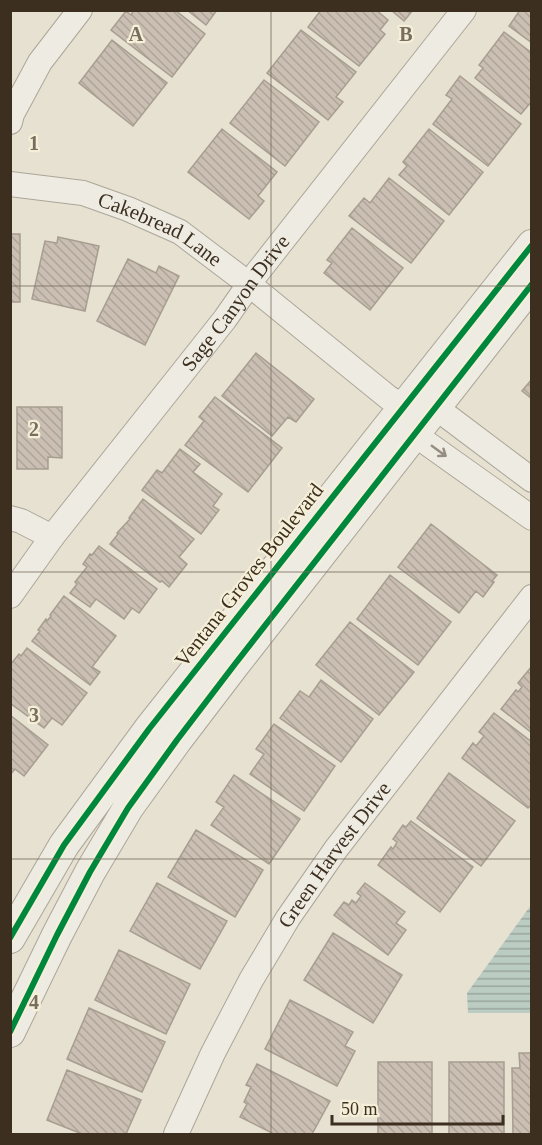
<svg xmlns="http://www.w3.org/2000/svg" width="542" height="1145" viewBox="0 0 542 1145" font-family="Georgia,serif">
  <style>
    .water { fill: url(#water-rules) }
    .building { fill: url(#building-back-hatch); stroke: #a79d90; stroke-width: 1.5 }
    .lines { fill: none; stroke-linecap: round; stroke-linejoin: round }
    .minor-casing { stroke: #aca699; stroke-width: 26 }
    .tertiary-casing { stroke: #aca699; stroke-width: 32 }
    .minor { stroke: #eeebe2; stroke-width: 24 }
    .tertiary { stroke: #eeebe2; stroke-width: 30 }
    .cycleway-casing { stroke: #f6efd8; stroke-width: 10 }
    .cycleway { stroke: #00873e; stroke-width: 6 }
    .oneway { stroke: #958d81 }
    .grid { fill: none; stroke: #786d5e; stroke-width: 1.5; stroke-opacity: 0.55 }
    .labels { text-anchor: middle; stroke-width: 4.5; stroke-linejoin: round; paint-order: stroke }
    .street-label { font-size: 21px; fill: #3c2f20; stroke: #f6efd8 }
    .grid-label { font-size: 20px; text-anchor: middle; font-weight: bold; fill: #786d5e; stroke: #f6efd8; stroke-width: 4.5; stroke-linejoin: round; paint-order: stroke }
  </style>
  <defs>
    <pattern id="water-rules" width="6" height="5" patternUnits="userSpaceOnUse" patternTransform="scale(1.5)"><rect width="6" height="5" fill="#bbccc3"/><path d="M0 2.5h6" fill="none" stroke="#99a69e"/></pattern>
    <pattern id="building-back-hatch" width="6" height="6" patternUnits="userSpaceOnUse" patternTransform="scale(1.5)"><rect width="6" height="6" fill="#cabfb2"/><path d="M-1 5l2 2M0 0l6 6M5-1l2 2" fill="none" stroke="#aea499"/></pattern>
  </defs>
  <rect width="100%" height="100%" fill="#e6e1d1"/>
  <!-- water -->
  <path class="water" d="M531,905V1013H468L467,993Z"/>
  <!-- building -->
  <path class="building" d="M134,10H175L205,34L172,77L111,30L126,11L131,15Z
    M187,10H217L206,25Z
    M321,10H376L388,20L380,30L385,34L359,66L308,27Z
    M391,10H413L404,21Z
    M520,10H532V43L509,26Z
    M301,30L356,72L336,97L343,102L328,120L267,73Z
    M504,32L532,53V101L521,114L475,78L483,68L479,65Z
    M112,40L167,83L133,126L79,83Z
    M460,76L521,124L488,166L433,124L452,99L446,95Z
    M264,80L319,122L285,166L230,123Z
    M222,129L277,172L258,196L264,201L249,219L188,172Z
    M429,129L483,172L449,215L399,175L407,166L403,162Z
    M389,178L444,221L411,263L349,216L364,198L370,203Z
    M352,228L403,268L370,310L324,273L332,263L327,260Z
    M10,234H20V302H10Z
    M58,237L99,246L85,311L32,299L45,241L57,243Z
    M128,259L156,273L159,266L179,276L145,345L97,321Z
    M256,353L314,399L296,422L288,417L272,436L222,396Z
    M532,379V399L522,391Z
    M215,397L282,448L248,492L185,445L204,421L199,417Z
    M17,407H62V458L48,457V469H17Z
    M180,449L200,464L193,472L222,494L213,506L219,510L201,534L142,490L157,470L162,473Z
    M143,499L194,539L179,557L187,564L169,587L162,581L160,582L110,544L118,534L117,533L130,519L129,518Z
    M431,524L497,575L492,581L494,582L483,597L476,591L459,613L398,567Z
    M99,546L157,589L139,613L132,608L124,619L96,599L90,607L70,593L77,584L75,582L87,567L83,564L90,554L92,555Z
    M390,575L451,622L418,665L357,619Z
    M64,596L116,636L92,667L100,672L90,685L32,641L40,631L38,630L46,619L47,621L51,616L50,615Z
    M350,622L414,672L379,715L316,665Z
    M27,648L87,693L62,725L52,718L44,728L10,703V665L19,654L21,656Z
    M532,666V733L501,709L516,690L518,692L522,687L518,683Z
    M321,680L373,719L341,762L280,718L300,691L309,697Z
    M494,713L532,742V804L528,808L462,758L473,743L476,746L484,736L479,732Z
    M10,715L48,745L24,776L15,769L10,775Z
    M274,724L335,766L304,811L250,774L264,754L256,749Z
    M449,773L515,821L481,866L417,818Z
    M234,775L300,819L269,864L211,825L224,807L216,802Z
    M411,821L473,867L440,912L378,865L391,847L393,849L397,842L393,839L403,825L406,827Z
    M196,830L263,870L235,917L168,877Z
    M157,883L227,921L200,969L130,931Z
    M365,883L405,912L396,923L406,930L388,955L334,915L344,902L349,905L352,900L356,903L361,896L357,893Z
    M333,933L402,975L373,1023L304,980Z
    M119,950L190,984L166,1034L95,1000Z
    M290,1000L353,1032L345,1046L355,1051L337,1086L265,1049Z
    M89,1008L165,1042L142,1092L67,1059Z
    M519,1053H532V1134H513L512,1068H520Z
    M378,1062H432V1134H378Z
    M449,1062H504V1134H449Z
    M257,1064L330,1101L312,1134H274L240,1117L247,1104L244,1102L251,1087L246,1085Z
    M67,1070L141,1100L126,1134H82L47,1120Z"/>
  <g class="lines">
    <defs>
      <g id="minor">
        <path d="M10,122L12,114L40,62L80,10"/>
        <path id="s1" d="M10,184L83,193L128,209L180,232L250,285L389,398L404,407H435L532,480"/>
        <path d="M408,418L414,434L532,518"/>
        <path d="M10,518L21,521L52,537"/>
        <path id="s2" d="M10,596L52,537L225,319L257,273L464,10"/>
        <path id="s3" d="M176,1134L213,1053L251,980L288,918L336,849L532,597"/>
      </g>
      <path id="tertiary" d="M10,938L64,845L149,729L532,245
        M10,1032L57,935L90,872L128,808L177,740L235,664L532,284"/>
    </defs>
    <!-- minor casing -->
    <use href="#minor" class="minor-casing"/>
    <!-- tertiary casing -->
    <use href="#tertiary" class="tertiary-casing"/>
    <!-- minor -->
    <use href="#minor" class="minor"/>
    <!-- tertiary -->
    <use href="#tertiary" class="tertiary"/>
    <defs>
      <path id="cycleway" d="M10,938L64,845L149,729L532,245
        M10,1032L57,935L90,872L128,808L177,740L235,664L532,284"/>
    </defs>
    <!-- cycleway casing -->
    <use href="#cycleway" class="cycleway-casing"/>
    <!-- cycleway -->
    <use href="#cycleway" class="cycleway"/>
  </g>
  <!-- one-way arrows -->
  <defs><path id="oneway-shaft" d="M-6 0H5M1.5-3L5.5 0L1.5 3" fill="none" stroke-width="1.6" stroke-linecap="round" stroke-linejoin="round" transform="scale(1.5)"/></defs>
  <use class="oneway" href="#oneway-shaft" transform="translate(439 451) rotate(36)"/>
  <!-- grid -->
  <path class="grid" d="M271,10V1134M10,286H532M10,572H532M10,859H532"/>
  <g class="labels">
    <!-- street labels -->
    <g class="street-label">
      <text dy="7" stroke="none"><textPath href="#s1" startOffset="159">Cakebread Lane</textPath></text>
      <text dy="7" stroke="none"><textPath href="#s2" startOffset="370">Sage Canyon Drive</textPath></text>
      <text transform="translate(249 575) rotate(-52)" y="7">Ventana Groves Boulevard</text>
      <text dy="7" stroke="none"><textPath href="#s3" startOffset="322">Green Harvest Drive</textPath></text>
    </g>
  </g>
  <g class="grid-label">
    <text x="136" y="41">A</text>
    <text x="406" y="41">B</text>
    <text x="34" y="150">1</text>
    <text x="34" y="436">2</text>
    <text x="34" y="722">3</text>
    <text x="34" y="1009">4</text>
  </g>
  <!-- border -->
  <rect width="542" height="1145" fill="none" stroke="#3c2f20" stroke-width="24"/>
  <!-- scale -->
  <path d="M332 1115v9h171v-9" fill="none" stroke="#3c2f20" stroke-width="3"/>
  <text x="341" y="1115" font-size="18" fill="#3c2f20" stroke="#f6efd8" stroke-width="4.5" paint-order="stroke">50 m</text>
</svg>
